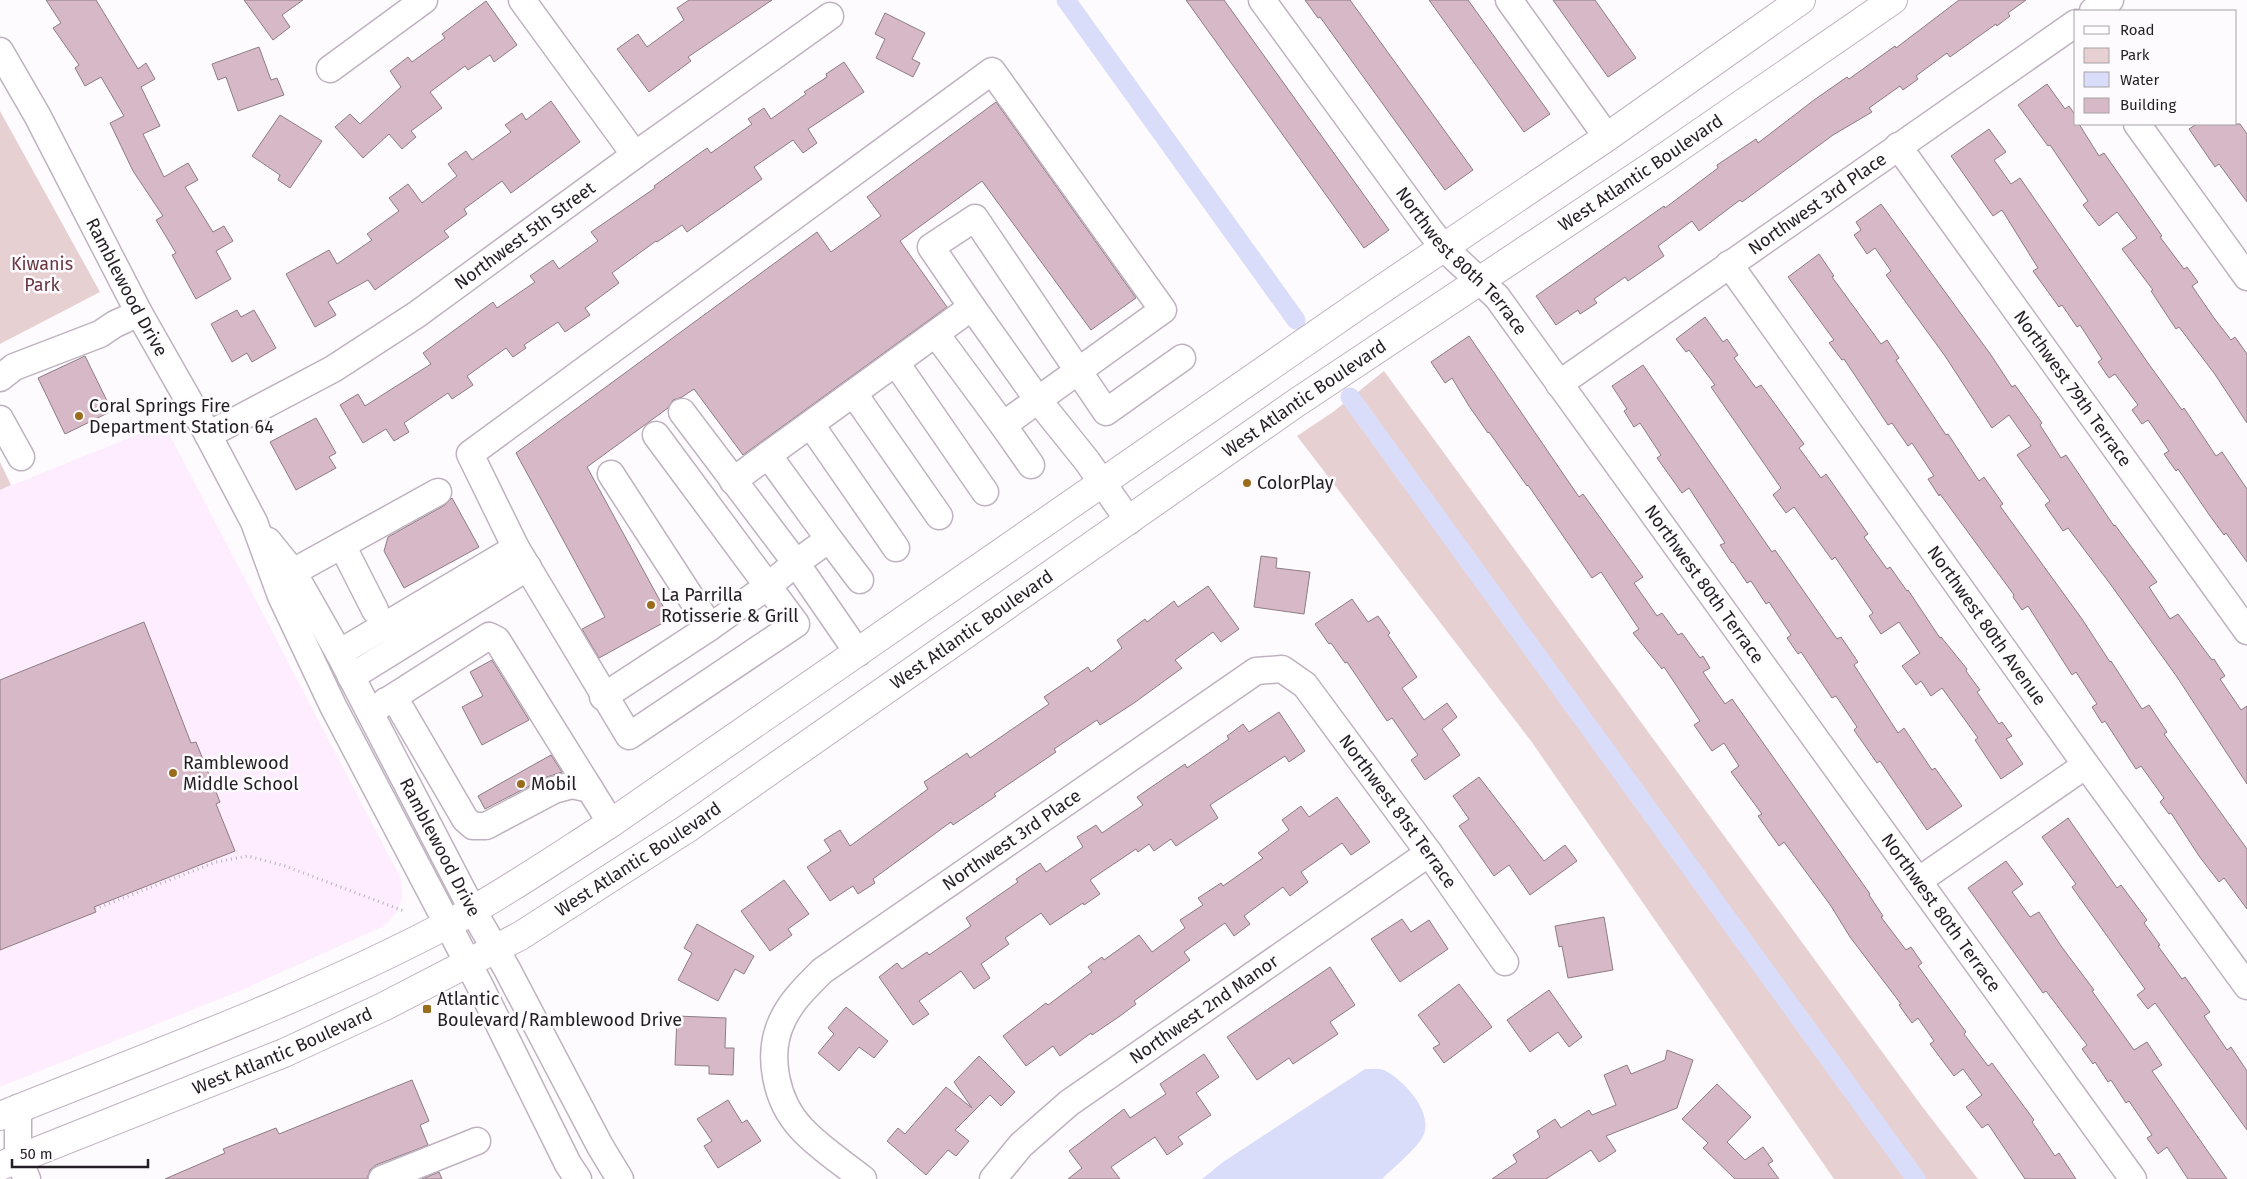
<svg xmlns="http://www.w3.org/2000/svg" width="2247" height="1179" viewBox="0 0 2247 1179" font-family="'Fira Sans',sans-serif">
  <style>
    .built { fill: #fdedfe }
    .green { fill: #e7d0d2 }
    .water { fill: #daddfa }
    .lines { fill: none; stroke-linecap: round; stroke-linejoin: round }
    .canal { stroke: #daddfa; stroke-width: 19 }
    .building { fill: #d7b8c7; stroke: #8e7c84 }
    .minor-casing { stroke: #bfb2c0; stroke-width: 29 }
    .major-casing { stroke: #bfb2c0; stroke-width: 30 }
    .path { stroke: #b6b3b7; stroke-width: 3; stroke-dasharray: 1 4; stroke-linecap: butt }
    .minor { stroke: #fff; stroke-width: 26 }
    .major { stroke: #fff; stroke-width: 28 }
    .poi-dot { fill: #9a6d1d; stroke: #fdfbfe; stroke-width: 2 }
    .labels { text-anchor: middle; stroke-width: 5; stroke-linejoin: round; paint-order: stroke }
    .street-label { font-size: 18px; fill: #231e23; stroke: #fdfbfe }
    .park-label { font-size: 18px; fill: #68373f; stroke: #fdfbfe }
    .poi-label { font-size: 18px; fill: #231e23; stroke: #fdfbfe; text-anchor: start }
  </style>
  <rect width="100%" height="100%" fill="#fdfbfe"/>
  <!-- built -->
  <path class="built" d="M164,424L401,879L402,898L397,912L384,926L237,992L0,1087V490Z"/>
  <!-- green -->
  <path class="green" d="M0,111L100,292L0,344Z
    M1384,371L1921,1105L1978,1179H1834L1531,741L1297,436L1333,412Z
    M0,462L11,485L0,490Z"/>
  <!-- water -->
  <path class="water" d="M1365,1069C1371,1069 1379,1068 1384,1070C1404,1080 1436,1114 1422,1138C1416,1149 1392,1169 1382,1179H1202L1223,1162Z"/>
  <g class="lines">
    <!-- canal -->
    <path class="canal" d="M1066,0L1296,320
      M1350,397L1916,1179"/>
  </g>
  <!-- building -->
  <path class="building" d="M46,0H96L138,69L146,63L155,79L141,87L160,126L143,134L164,177L188,163L198,180L185,187L213,232L224,226L233,241L216,251L231,279L196,299L172,255L176,253L156,220L163,216L133,171L110,123L124,116L101,77L85,86L75,68L79,65L53,28L61,23Z
    M244,0H303L282,15L290,27L273,40Z
    M689,0H772L688,57L691,61L649,92L617,49L638,34L647,47L684,20L677,8Z
    M1186,0H1224L1389,230L1364,248Z
    M1305,0H1350L1473,170L1445,190L1320,17L1318,18Z
    M1429,0H1468L1550,114L1524,132Z
    M1553,0H1595L1636,58L1608,77Z
    M1959,0H2026L2008,13L2010,16L1997,26L1996,24L1950,57L1947,53L1916,76L1918,79L1903,90L1900,86L1869,108L1872,112L1833,135L1742,202L1740,200L1699,231L1692,221L1658,246L1664,256L1628,281L1625,277L1594,299L1597,303L1580,314L1578,310L1556,325L1536,296L1664,206L1665,208L1718,168L1717,165L1756,139L1758,143L1814,100L1847,77L1849,79L1895,46L1896,48Z
    M486,1L517,45L494,62L490,55L468,70L465,66L430,92L442,108L411,131L416,137L402,149L389,134L363,158L335,127L350,114L360,124L401,87L390,71L408,57L412,62L445,38L442,34Z
    M885,13L925,33L912,59L920,63L913,77L876,58L885,39L875,34Z
    M259,47L271,80L277,78L284,95L238,111L226,77L218,80L212,64Z
    M844,62L864,92L808,129L817,143L803,153L793,140L754,167L762,179L687,232L682,225L657,242L656,241L612,273L619,283L585,308L590,315L565,332L558,322L524,345L526,348L513,357L506,348L467,376L473,385L452,399L448,393L404,423L409,432L394,441L386,429L363,443L340,405L358,394L365,406L431,364L423,353L493,302L497,308L535,282L530,276L553,260L559,269L598,241L591,232L655,188L654,186L707,148L711,153L752,124L748,119L764,108L771,119L806,94L804,92L827,77L826,74Z
    M2047,84L2065,109L2069,106L2076,116V124H2079L2099,156L2104,153L2162,236L2160,237L2184,269L2187,267L2198,282L2192,286L2214,318L2231,340L2235,337L2247,354V423L2214,373L2179,327L2176,329L2151,291L2153,290L2122,249L2137,238L2117,212L2099,226L2083,205L2088,201L2050,145L2048,146L2018,105Z
    M551,101L580,142L511,193L502,181L464,209L467,214L444,231L449,237L375,290L368,280L328,302L336,315L315,327L286,274L329,250L337,264L372,240L367,234L399,211L389,198L408,184L422,203L457,176L448,164L466,151L472,160L511,132L505,125L522,113L526,120Z
    M996,102L1136,298L1091,330L982,181L900,241L947,307L743,455L694,389L682,397L673,400L668,408L587,467L670,619L599,658L582,629L605,617L516,453L817,232L831,252L881,216L867,197Z
    M280,115L322,141L290,188L278,180L280,175L252,156Z
    M2197,124H2240L2247,134V202L2219,164L2215,167L2189,129Z
    M1989,129L2006,152L1994,160L2011,184L2020,178L2148,363L2182,410L2184,408L2216,456L2222,452L2247,489V562L2226,533L2224,535L2210,516L2178,469L2176,471L2164,454L2169,451L2148,420L2142,424L2132,410L2138,405L2115,374L2109,378L2098,362L2102,359L2080,325L2077,327L2062,305L2059,307L2033,271L2038,268L2002,210L1993,216L1951,156Z
    M1881,204L1991,355L2012,387L2015,385L2042,423L2040,425L2061,458L2066,455L2114,526L2115,525L2157,582L2149,587L2170,619L2178,614L2212,660L2214,659L2225,676L2220,679L2241,710L2247,706V784L2177,677L2111,585L2068,528L2063,531L2045,505L2050,501L2017,455L2031,446L2009,415L1992,428L1945,356L1886,275L1891,271L1875,248L1867,254L1854,235L1861,230L1856,222Z
    M1819,254L1834,276L1832,277L1881,344L1887,340L1899,358L1896,360L1946,435L1948,434L1979,481L1984,477L2003,504L2000,506L2082,619L2110,662L2111,661L2142,709L2149,705L2167,732L2164,734L2247,849V909L2224,878L2219,882L2199,856L2171,813L2169,814L2160,802L2164,798L2141,766L2136,769L2105,721L2102,723L2092,707L2097,704L2076,672L2072,675L2028,606L2022,610L2013,597L2014,595L1940,494L1939,496L1928,479L1934,476L1912,443L1908,446L1892,423L1888,425L1844,359L1842,360L1829,343L1834,340L1788,277Z
    M237,310L241,317L254,310L276,348L252,362L247,353L232,362L211,324Z
    M1705,317L1723,342L1727,339L1738,355L1734,358L1756,388L1761,385L1804,444L1799,448L1821,478L1826,474L1868,534L1864,537L1887,569L1890,567L1907,591L1908,590L1940,638L1941,637L1967,669L1966,671L1980,690L1977,692L1999,724L2002,722L2012,736L2006,739L2023,764L2001,779L1975,740L1978,738L1942,688L1931,696L1921,681L1916,685L1902,666L1920,653L1899,622L1881,634L1869,616L1873,613L1835,557L1832,560L1794,507L1786,513L1773,495L1781,488L1711,387L1715,385L1689,350L1686,352L1676,339Z
    M1469,336L1579,497L1583,494L1643,577L1634,583L1657,616L1662,613L1678,635L1682,633L1700,658L1703,656L1710,668L1703,672L1725,704L1732,699L1870,894L1869,895L1883,916L1881,917L1906,950L1911,947L1922,963L1918,966L1966,1032L1964,1034L1988,1066L1992,1063L2034,1120L2032,1122L2055,1156L2059,1153L2076,1179H2025L1988,1124L1982,1128L1966,1107L1982,1095L1963,1069L1954,1076L1930,1044L1934,1041L1918,1018L1912,1023L1899,1005L1901,1004L1850,937L1831,906L1784,842L1779,846L1758,816L1762,814L1731,772L1739,766L1724,743L1712,751L1694,725L1700,721L1664,667L1662,669L1633,633L1639,629L1601,572L1592,578L1528,485L1527,486L1489,432L1488,433L1469,406L1452,378L1445,383L1431,362Z
    M85,356L112,411L65,434L38,378Z
    M1643,365L1772,552L1775,550L1837,639L1841,637L1858,662L1854,665L1898,733L1904,728L1932,770L1935,768L1962,806L1927,830L1880,761L1877,763L1854,730L1857,727L1836,696L1832,698L1801,652L1798,654L1787,638L1791,635L1769,602L1766,604L1751,581L1747,583L1733,562L1732,563L1720,545L1725,543L1689,488L1682,493L1657,458L1661,455L1640,423L1634,427L1624,411L1627,409L1612,386Z
    M316,418L336,453L329,457L336,468L296,490L270,442Z
    M452,498L479,547L404,588L384,551L388,537L445,505Z
    M1261,556L1277,558L1276,568L1310,572L1304,614L1254,607Z
    M1208,586L1239,629L1221,642L1213,632L1175,660L1182,668L1134,703L1100,725L1097,720L1054,749L1056,752L994,794L996,796L953,825L951,822L873,879L875,883L858,894L853,886L830,901L807,867L831,851L824,840L840,830L850,846L928,789L924,782L967,753L970,758L1049,704L1044,697L1088,667L1091,672L1122,648L1117,640L1145,619L1147,622L1174,601L1178,607Z
    M1352,599L1368,622L1378,616L1390,633L1388,635L1417,677L1402,688L1424,720L1447,703L1457,717L1442,729L1460,755L1425,780L1411,760L1418,755L1392,718L1387,721L1347,662L1345,663L1331,643L1329,644L1315,624Z
    M144,622L191,743L196,742L220,802L216,804L235,851L94,907L96,912L0,950V680Z
    M492,660L529,720L482,745L462,707L483,696L470,672Z
    M1279,712L1305,751L1289,762L1285,756L1210,805L1218,818L1176,846L1171,839L1154,851L1149,844L1138,852L1136,849L1090,880L1100,894L1084,905L1083,903L1050,925L1041,913L1005,938L1009,944L981,964L990,978L974,989L961,971L919,1001L929,1014L913,1025L879,977L897,963L902,969L927,952L929,955L971,926L966,918L1018,882L1016,879L1040,863L1046,872L1083,847L1077,837L1096,825L1102,833L1143,805L1137,797L1150,788L1185,764L1187,768L1229,739L1227,736L1243,724L1249,732Z
    M551,755L562,772L547,777L485,809L478,796Z
    M1479,777L1544,861L1565,845L1577,861L1530,895L1509,865L1494,876L1459,826L1469,819L1453,796Z
    M1337,797L1370,842L1351,855L1342,843L1301,872L1308,882L1290,896L1283,887L1244,916L1250,924L1234,936L1225,923L1184,952L1190,960L1134,1001L1136,1004L1120,1016L1092,1035L1091,1033L1060,1056L1053,1046L1026,1066L1003,1036L1046,1003L1048,1005L1092,972L1088,967L1102,957L1104,960L1139,935L1152,952L1185,928L1180,920L1203,905L1198,898L1221,883L1223,886L1263,858L1258,853L1289,830L1282,820L1301,806L1309,817Z
    M2068,818L2117,888L2121,885L2147,920L2144,923L2160,945L2158,946L2182,979L2185,977L2210,1012L2204,1016L2227,1050L2231,1047L2247,1071V1130L2155,1003L2148,1009L2137,995L2145,989L2072,887L2076,884L2042,837Z
    M2006,861L2023,884L2012,892L2030,917L2039,912L2061,946L2094,990L2092,991L2134,1050L2147,1042L2162,1065L2152,1071L2227,1179H2188L2167,1147L2158,1154L2147,1138L2152,1135L2129,1101L2126,1103L2111,1080L2108,1082L2095,1062L2093,1064L2082,1049L2087,1045L2046,991L2043,993L1968,888Z
    M784,880L809,914L788,929L792,935L770,951L741,911Z
    M1604,917L1613,970L1568,978L1562,946L1559,947L1555,926Z
    M1402,919L1411,932L1429,920L1448,949L1400,982L1371,939Z
    M697,924L754,956L744,974L735,969L718,1001L678,980L692,953L684,948Z
    M1330,967L1355,1005L1330,1022L1338,1034L1293,1064L1289,1058L1257,1080L1227,1037Z
    M1459,984L1492,1027L1444,1063L1433,1048L1440,1044L1418,1015Z
    M1549,990L1582,1037L1569,1047L1558,1032L1530,1052L1507,1020Z
    M846,1007L888,1041L874,1058L859,1047L839,1071L818,1053L834,1034L828,1028Z
    M677,1016L726,1018L725,1048H734L733,1075L709,1074V1066L675,1065Z
    M1667,1050L1693,1060L1677,1108L1606,1136L1616,1151L1599,1162L1591,1150L1546,1179H1492L1517,1162L1513,1155L1540,1137L1537,1131L1555,1119L1561,1128L1589,1110L1592,1115L1616,1105L1604,1075L1627,1065L1631,1074L1665,1060Z
    M1204,1054L1219,1077L1196,1093L1211,1115L1178,1137L1183,1144L1167,1155L1155,1137L1111,1167L1120,1179H1068L1082,1168L1069,1151L1124,1109L1130,1118L1166,1094L1160,1084Z
    M979,1056L1015,1092L1001,1106L990,1095L955,1130L969,1141L956,1156L948,1150L926,1175L887,1141L898,1128L905,1134L946,1087L972,1108L954,1082Z
    M412,1080L429,1121L420,1125L428,1145L376,1165L370,1170L367,1179H165L225,1153L223,1149L276,1128L279,1134Z
    M1717,1084L1751,1117L1727,1142L1745,1160L1763,1147L1773,1161L1768,1164L1779,1179H1735L1703,1148L1708,1143L1682,1119Z
    M728,1100L742,1123L747,1120L761,1141L718,1168L704,1146L712,1141L697,1119Z
    M439,1172L442,1179H422Z"/>
  <g class="lines">
    <defs>
      <g id="minor">
        <path d="M522,0L635,155"/>
        <path id="s1" d="M1262,0L1429,229L1444,248L1497,297L2133,1179"/>
        <path d="M1509,0L1607,137"/>
        <path d="M2093,11L2110,0"/>
        <path id="s2" d="M0,51L37,115L139,313L206,431L254,522L281,596L333,706L479,984L568,1164L578,1179"/>
        <path d="M330,69L424,0"/>
        <path d="M2137,124L2247,277"/>
        <path id="s3" d="M1898,146L2247,631"/>
        <path id="s4" d="M1729,264L2086,765L2247,986"/>
        <path d="M972,307L1038,400L1087,461L1129,521"/>
        <path d="M896,363L985,492"/>
        <path d="M0,378L14,367L100,334L115,324L139,313"/>
        <path id="s5" d="M1559,384L2076,23"/>
        <path d="M854,394L939,516"/>
        <path d="M682,412L796,563L768,586L710,627"/>
        <path d="M0,419L21,457"/>
        <path d="M811,425L896,548"/>
        <path d="M1003,425L1031,465"/>
        <path id="s6" d="M208,435L333,369L416,315L635,155L830,16"/>
        <path d="M656,435L796,624L629,736L516,548L470,454L992,71L1163,310L1003,425L936,334"/>
        <path d="M733,481L768,455"/>
        <path d="M829,539L860,580"/>
        <path id="s7" d="M268,541L293,572L339,653L473,911L507,969L600,1146L620,1179"/>
        <path d="M342,545L375,610"/>
        <path d="M293,572L438,492"/>
        <path d="M339,653L516,548"/>
        <path d="M858,653L796,563L829,539L768,455L972,307L931,247L975,218L1106,412L1182,358"/>
        <path d="M351,677L528,567"/>
        <path d="M603,697L710,627L611,474"/>
        <path d="M386,701L398,704L465,819L473,826H486L554,790L572,785L590,789"/>
        <path d="M370,712L489,636L497,640L611,823"/>
        <path d="M1918,881L2086,765"/>
        <path d="M18,1108V1158L27,1179"/>
        <path d="M382,1179L477,1141"/>
        <path id="s8" d="M863,1179C843,1163 818,1147 801,1128C776,1101 766,1055 782,1021C791,1001 807,986 822,971L1256,671L1282,669L1305,685L1429,853L1505,962"/>
        <path id="s9" d="M993,1179L1021,1145L1069,1103L1429,853"/>
      </g>
      <g id="major">
        <path d="M0,1116C151,1055 304,1000 448,924C504,894 558,857 611,823L1360,304L1607,137L1801,0"/>
        <path id="s10" d="M0,1166L284,1053L383,1007L520,936L688,828L1296,403L1655,164L1893,0"/>
      </g>
    </defs>
    <!-- minor casing -->
    <use href="#minor" class="minor-casing"/>
    <!-- major casing -->
    <use href="#major" class="major-casing"/>
    <!-- path -->
    <path class="path" d="M95,909L216,862L248,856L285,866L404,911"/>
    <!-- minor -->
    <use href="#minor" class="minor"/>
    <!-- major -->
    <use href="#major" class="major"/>
  </g>
  <!-- markers -->
  <g class="poi-dot">
    <circle cx="79" cy="416" r="5"/>
    <circle cx="1247" cy="483" r="5"/>
    <circle cx="651" cy="605" r="5"/>
    <circle cx="173" cy="773" r="5"/>
    <circle cx="521" cy="784" r="5"/>
    <rect x="422" y="1004" width="10" height="10" rx="2.5"/>
  </g>
  <g class="labels">
    <!-- street labels -->
    <g class="street-label">
      <text dy="6" stroke="none"><textPath href="#s10" startOffset="1925">West Atlantic Boulevard</textPath></text>
      <text dy="6" stroke="none"><textPath href="#s5" startOffset="315">Northwest 3rd Place</textPath></text>
      <text dy="6" stroke="none"><textPath href="#s6" startOffset="375">Northwest 5th Street</textPath></text>
      <text dy="6" stroke="none"><textPath href="#s1" startOffset="329">Northwest 80th Terrace</textPath></text>
      <text dy="6" stroke="none"><textPath href="#s2" startOffset="268">Ramblewood Drive</textPath></text>
      <text dy="6" stroke="none"><textPath href="#s3" startOffset="299">Northwest 79th Terrace</textPath></text>
      <text dy="6" stroke="none"><textPath href="#s10" startOffset="1520">West Atlantic Boulevard</textPath></text>
      <text dy="6" stroke="none"><textPath href="#s1" startOffset="734">Northwest 80th Terrace</textPath></text>
      <text dy="6" stroke="none"><textPath href="#s4" startOffset="444">Northwest 80th Avenue</textPath></text>
      <text dy="6" stroke="none"><textPath href="#s10" startOffset="1115">West Atlantic Boulevard</textPath></text>
      <text dy="6" stroke="none"><textPath href="#s8" startOffset="998">Northwest 81st Terrace</textPath></text>
      <text dy="6" stroke="none"><textPath href="#s8" startOffset="490">Northwest 3rd Place</textPath></text>
      <text dy="6" stroke="none"><textPath href="#s7" startOffset="352">Ramblewood Drive</textPath></text>
      <text dy="6" stroke="none"><textPath href="#s10" startOffset="710">West Atlantic Boulevard</textPath></text>
      <text dy="6" stroke="none"><textPath href="#s1" startOffset="1139">Northwest 80th Terrace</textPath></text>
      <text dy="6" stroke="none"><textPath href="#s9" startOffset="272">Northwest 2nd Manor</textPath></text>
      <text dy="6" stroke="none"><textPath href="#s10" startOffset="305">West Atlantic Boulevard</textPath></text>
    </g>
    <!-- park labels -->
    <g class="park-label">
      <text x="42" y="270">Kiwanis<tspan x="42" dy="21">Park</tspan></text>
    </g>
    <!-- poi labels -->
    <g class="poi-label">
      <text x="89" y="412">Coral Springs Fire<tspan x="89" dy="21">Department Station 64</tspan></text>
      <text x="1257" y="489">ColorPlay</text>
      <text x="661" y="601">La Parrilla<tspan x="661" dy="21">Rotisserie &amp; Grill</tspan></text>
      <text x="183" y="769">Ramblewood<tspan x="183" dy="21">Middle School</tspan></text>
      <text x="531" y="790">Mobil</text>
      <text x="437" y="1005">Atlantic<tspan x="437" dy="21">Boulevard/Ramblewood Drive</tspan></text>
    </g>
  </g>
  <!-- legend -->
  <rect x="2074" y="10" width="162" height="115" fill="#fdfbfe" stroke="#a6a3a6"/>
  <rect x="2084" y="26" width="25" height="8" fill="#ffffff" stroke="#a6a3a6"/>
  <text x="2120" y="35" font-size="15" fill="#231e23">Road</text>
  <rect x="2084" y="48" width="25" height="15" fill="#e7d0d2" stroke="#a6a3a6"/>
  <text x="2120" y="60" font-size="15" fill="#231e23">Park</text>
  <rect x="2084" y="72" width="25" height="15" fill="#daddfa" stroke="#a6a3a6"/>
  <text x="2120" y="85" font-size="15" fill="#231e23">Water</text>
  <rect x="2084" y="98" width="25" height="15" fill="#d7b8c7" stroke="#a6a3a6"/>
  <text x="2120" y="110" font-size="15" fill="#231e23">Building</text>
  <!-- scale -->
  <path d="M12 1159v8h136v-8" fill="none" stroke="#231e23" stroke-width="2.5"/>
  <text x="20" y="1159" font-size="15" fill="#231e23" stroke="#fdfbfe" stroke-width="4" paint-order="stroke">50 m</text>
</svg>
